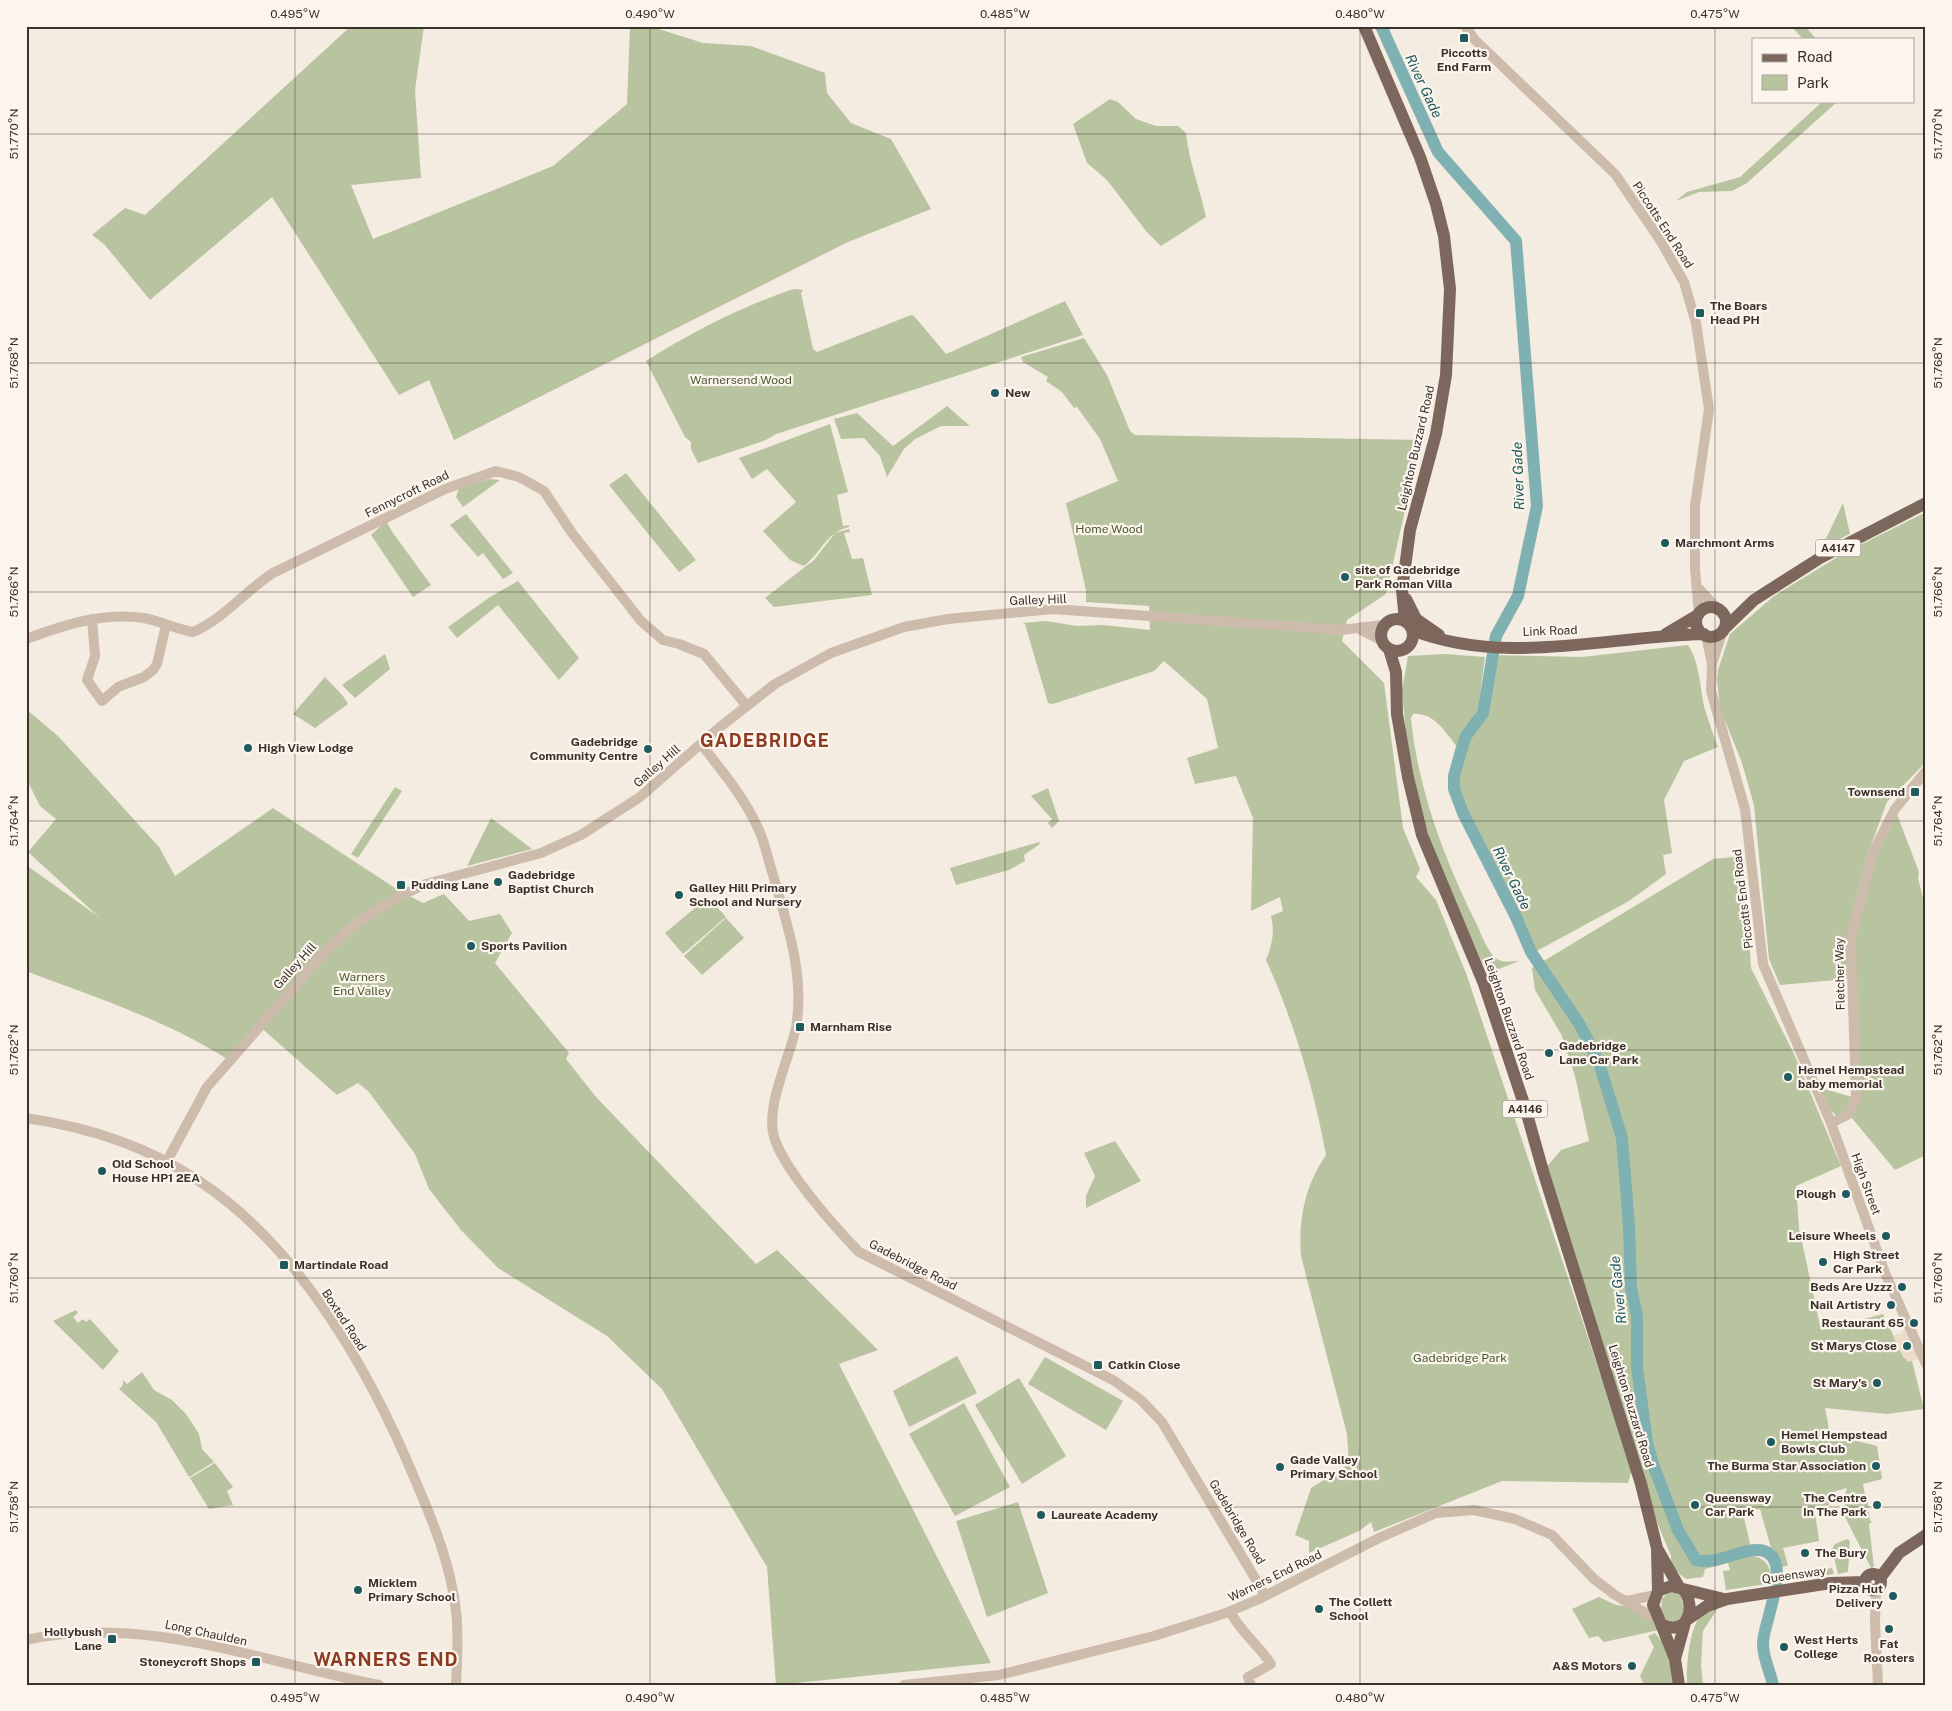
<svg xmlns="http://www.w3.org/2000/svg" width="1952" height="1711" viewBox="0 0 1952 1711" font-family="'Public Sans',sans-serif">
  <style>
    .green { fill: #b8c4a0 }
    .plaza { fill: #ecdcc8 }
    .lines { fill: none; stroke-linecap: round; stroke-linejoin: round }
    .river { stroke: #7fb0b2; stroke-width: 12 }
    .minor { stroke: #cdbbac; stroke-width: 10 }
    .major { stroke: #7d675c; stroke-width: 12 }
    .ticks { fill: none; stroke: #3b302b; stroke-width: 1; stroke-opacity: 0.45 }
    .poi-dot { fill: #1f5a5e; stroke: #fbf5ee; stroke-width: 2 }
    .labels { text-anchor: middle; stroke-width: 4.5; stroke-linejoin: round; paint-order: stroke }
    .shield { fill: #fbf5ee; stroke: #756b66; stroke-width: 1 }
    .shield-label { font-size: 11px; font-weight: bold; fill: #3b302b }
    .poi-label { font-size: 12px; font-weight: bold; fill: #3b302b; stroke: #fbf5ee; text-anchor: start }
    .street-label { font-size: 12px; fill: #3b302b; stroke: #fbf5ee }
    .park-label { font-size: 12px; fill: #4a5a2e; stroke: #fbf5ee }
    .water-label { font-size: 14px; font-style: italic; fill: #1f5a5e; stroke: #fbf5ee }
    .district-label { font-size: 18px; font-weight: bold; letter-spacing: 1px; fill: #8c3b22; stroke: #fbf5ee }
    .neatline { fill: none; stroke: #3b302b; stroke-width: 2 }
    .ticks-label { font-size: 12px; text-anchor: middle; fill: #3b302b }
  </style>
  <rect width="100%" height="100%" fill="#f4ebe1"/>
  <!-- green -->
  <path class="green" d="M351,26H424L415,90L421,178L351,185L373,239L553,166L627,104L630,26H649L703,43L751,46L825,73L827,93L851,123L891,139L931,209L848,242L454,440L429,380L399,395L272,197L150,300L104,244L92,235L125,208L145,215Z
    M1791,26H1805L1816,39H1803Z
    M1110,99L1118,102L1136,119L1156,126H1178L1186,133C1189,162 1200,189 1206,217L1161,246L1146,231L1107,180L1087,163L1073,124Z
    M1823,101H1838L1747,183L1732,191L1699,192L1676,201L1687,192L1740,177Z
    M797,289L803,290L801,293L813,349L817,352L911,315L914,316L946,354L1065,301L1083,335L776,434L766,440L698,463L691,449V442L685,437L646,361C692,332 739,308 790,290Z
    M1084,338L1107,375L1130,431L1135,435L1421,440L1386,594L1347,620L1342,641L1384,683L1403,828L1420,869L1416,877L1436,900L1466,973L1632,1469L1628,1483L1502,1481L1374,1532L1371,1522L1359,1531L1309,1553V1541L1295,1535L1311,1488L1349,1464L1347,1434L1301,1256C1298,1220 1305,1185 1326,1155C1314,1089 1294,1022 1266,960C1272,946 1275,931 1271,916L1283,911L1280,897L1251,911L1253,818L1236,776L1195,784L1187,758L1218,748L1207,699L1164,661L1154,671L1053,704L1048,703L1025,624L1022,623L1046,621L1077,626L1103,625L1150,630L1149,606L1086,602V590L1066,503L1118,481L1100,439L1077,407L1074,408L1062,392L1046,381L1048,377L1023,362L1021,357Z
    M947,406L970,426H941L915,439L904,449L887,477L880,456L864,438L841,439L834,419L857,413L893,446Z
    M830,424L848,492L837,495L843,526L849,525V527C825,533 823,551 804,566L790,560L763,531L796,502L767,469L752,479L739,458Z
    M626,473L696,560L679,572L609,485Z
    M490,479L500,480L463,507L456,497L459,488Z
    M1843,503L1850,534L1822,547Z
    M1926,512V762L1887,802L1868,853L1847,934V979L1780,985L1769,959L1754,805L1742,763L1720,708L1717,680L1718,670L1730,634L1774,596L1844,553Z
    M466,514L513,573L503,579L483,553L478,557L450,525Z
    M386,521L393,533L431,585L413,597L371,535Z
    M849,529L850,532L844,533L852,559L863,558L872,595L774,607L765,598L814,560L835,533Z
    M518,581L579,658L559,680L498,605L457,638L448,627L490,597Z
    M1688,645C1700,663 1700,689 1705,710C1709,722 1713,735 1718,747L1684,761L1664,800L1672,853L1663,855L1666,874L1629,901L1533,953C1518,909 1453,816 1458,776C1459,765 1463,751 1469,740C1473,733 1481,727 1485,719C1494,701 1492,675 1494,655H1489L1582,657Z
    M385,654L390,669L355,698L342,685Z
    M1445,654L1485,657L1478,709L1457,747C1446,733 1434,712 1413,714L1411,718C1418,791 1445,861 1478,927C1482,936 1488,953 1497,959C1502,963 1512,961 1519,961L1489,973L1486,971L1442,876L1421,812L1406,733L1402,691L1408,656Z
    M325,677L343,696L348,704L315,728L293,714Z
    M26,709L59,737L159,847L175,876L273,808L398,890L423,903L444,894L469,921L500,914L512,933L495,963L569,1053L566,1059L596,1097L756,1264L777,1250L878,1350L839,1364L991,1663L776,1685L767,1567L662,1389L607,1336L498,1268L461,1230L429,1189L415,1154L369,1092L358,1083L337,1095L257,1024L227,1059C166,1020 94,997 26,971V865L99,917L28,852L56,819L40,806L26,778Z
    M395,787L402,791L358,858L351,854Z
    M1048,788L1059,821L1052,828L1048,823L1052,819L1031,796Z
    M1895,809L1919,872L1918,878L1926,910V1155L1895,1170L1851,1117V937L1874,850Z
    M491,818L532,849L467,866Z
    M1039,842L1040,844L1024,855L1025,861L1009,870L956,885L950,868Z
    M1744,856L1751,968L1794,1054L1841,1166L1796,1186L1799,1228L1821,1330L1883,1314L1899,1347L1895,1352L1900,1350L1904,1358L1912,1361L1924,1409L1887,1414L1825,1408L1830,1434L1877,1446L1882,1479L1863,1484L1865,1495H1867L1870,1521H1873L1869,1524L1874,1567L1871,1568L1840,1507L1845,1505L1843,1499L1847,1488L1829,1493V1505L1815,1512L1819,1541L1783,1548L1788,1565L1777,1569L1760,1509L1749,1511L1744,1518L1753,1556C1769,1559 1770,1570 1773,1583L1726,1590L1723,1571L1730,1570L1728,1563L1705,1569L1703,1577L1686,1579C1678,1574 1670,1565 1671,1556L1641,1484L1543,1171L1561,1150L1589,1141L1575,1076L1561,1034L1535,990L1532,968L1713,859Z
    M708,897L726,917L683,954L665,933Z
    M726,918L744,938L702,975L684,956Z
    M1821,1088L1852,1097L1849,1109L1837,1116L1829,1109Z
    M1115,1141L1141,1181L1086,1208V1196L1095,1176L1084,1153Z
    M76,1310L78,1313L73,1317L78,1323L83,1319L86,1322L90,1319L119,1351L103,1370L53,1321Z
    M957,1356L977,1393L909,1427L893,1391Z
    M1045,1357L1123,1401L1106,1430L1028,1384Z
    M142,1372L154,1390L172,1400L186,1414L199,1434L202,1449L214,1462L189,1477L156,1422L119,1389L123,1385V1380L127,1384Z
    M1019,1378L1066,1456L1022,1484L975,1405Z
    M964,1403L1010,1487L955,1516L909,1434Z
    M215,1463L233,1487L227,1491L233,1505L209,1509L190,1478Z
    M1018,1502L1048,1593L987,1617L956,1521Z
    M1847,1539L1850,1541L1848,1572L1838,1574L1832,1549L1835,1544Z
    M1832,1568L1834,1574L1778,1582L1777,1576Z
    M1670,1592L1680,1594L1685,1613L1676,1622L1666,1620L1661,1611L1662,1598Z
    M1599,1597L1616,1605L1626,1606L1658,1625L1659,1630L1604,1642L1598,1636L1589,1638L1572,1609Z
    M1718,1608L1703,1631L1701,1665L1703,1685H1687C1686,1668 1689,1624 1703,1614C1707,1611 1714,1610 1718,1608Z
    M1655,1633L1668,1649L1674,1685H1644L1640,1676L1654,1647L1648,1636Z"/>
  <!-- plaza -->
  <path class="plaza" d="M1907,1327L1919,1359L1908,1362L1900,1350L1895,1352L1894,1349L1898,1347L1893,1336L1901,1333Z"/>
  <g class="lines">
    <!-- river -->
    <path class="river" d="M1381,26L1438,152L1516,241L1537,506L1518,596L1496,636L1483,713L1466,736L1461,751L1454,776V789L1463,813L1516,917L1531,952L1580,1025L1599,1063L1622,1138L1629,1227L1631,1288L1637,1316V1367L1647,1443L1653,1464L1678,1530L1696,1560C1719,1566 1746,1545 1764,1551C1794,1561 1762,1625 1763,1644C1763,1658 1770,1671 1773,1685"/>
    <!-- minor -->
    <path class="minor" d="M1465,26L1475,40L1615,174L1660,240L1684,282L1696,323L1709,409L1695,506V569L1699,614
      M1699,589L1717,608
      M92,619L95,656L87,680L102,701L118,687L144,677L153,670L157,664L166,625
      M1361,630L1381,640
      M1706,635L1712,664L1711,691L1745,809L1763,964L1831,1123L1885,1273L1926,1364
      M26,639C64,625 103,612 144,618C160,621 176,629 193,632C224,619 245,591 273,573L445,489L496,471L519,477L544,491L572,533L641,621L663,640L679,644L704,654L746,705
      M1712,664L1723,630
      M701,744C722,771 744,797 758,828C765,842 768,860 773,875C787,924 805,975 796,1027C790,1058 765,1106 774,1137C784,1170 834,1226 859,1252L1113,1380L1141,1400L1162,1422L1265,1595
      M26,1118C88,1127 147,1146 199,1181C300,1247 371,1373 416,1482C434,1524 451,1566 456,1611C459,1636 457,1660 456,1685
      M1831,1123L1849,1114L1856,1099L1851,937L1874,850L1895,809L1926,771
      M167,1161L207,1087L325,952L357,922L402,895L426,884L541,853L581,835L640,797L720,727L775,684L831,653L904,627L948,619L1053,609L1341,630L1383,625
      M1876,1589L1875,1623L1878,1685
      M1626,1601L1656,1595
      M1230,1611C1240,1632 1259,1645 1271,1664L1248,1677L1251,1685
      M26,1640C145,1614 263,1662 379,1685
      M904,1685L999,1675L1154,1636L1226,1613L1259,1599L1379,1538L1436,1513L1474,1510L1515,1519L1552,1535L1594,1579L1615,1595L1658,1620"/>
    <!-- major -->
    <path class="major" d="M1364,26L1420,157L1436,204L1444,236L1450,289L1446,375L1436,434L1410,530L1402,590L1405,621
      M1406,599L1416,619L1439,635
      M1696 622a15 15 0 1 1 30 0a15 15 0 1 1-30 0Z
      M1381 635a16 16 0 1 1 32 0a16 16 0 1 1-32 0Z
      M1724,629L1754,600L1820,558L1926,503
      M1412,630C1505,667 1608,636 1704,634
      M1666,634L1698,615
      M1389,649L1396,672L1397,714L1408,777L1422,835L1484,984L1525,1107L1543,1171L1641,1484L1657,1548L1658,1591
      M1658,1550L1679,1587
      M1865 1582a8 8 0 1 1 16 0a8 8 0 1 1-16 0Z
      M1880,1578L1899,1553L1926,1535
      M1671,1586L1683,1589C1697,1606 1688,1638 1661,1624L1653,1605L1658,1591Z
      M1683,1589L1724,1599
      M1688,1619L1707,1606L1727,1599L1831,1583L1865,1582
      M1661,1624L1675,1659L1679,1685
      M1675,1659L1685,1623"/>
  </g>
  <!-- ticks -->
  <path class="ticks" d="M295,26V1685M650,26V1685M1005,26V1685M1360,26V1685M1715,26V1685M26,134H1926M26,363H1926M26,592H1926M26,821H1926M26,1050H1926M26,1278H1926M26,1507H1926"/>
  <!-- markers -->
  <g class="poi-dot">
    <rect x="1459" y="33" width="10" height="10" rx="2.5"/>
    <rect x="1695" y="308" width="10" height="10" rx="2.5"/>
    <circle cx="995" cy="393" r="5"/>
    <circle cx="1665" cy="543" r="5"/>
    <circle cx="1345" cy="577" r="5"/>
    <circle cx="248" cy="748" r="5"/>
    <circle cx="648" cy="749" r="5"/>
    <rect x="1910" y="787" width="10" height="10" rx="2.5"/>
    <circle cx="498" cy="882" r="5"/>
    <rect x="396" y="880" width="10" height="10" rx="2.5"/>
    <circle cx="679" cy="895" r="5"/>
    <circle cx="471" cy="946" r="5"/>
    <rect x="795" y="1022" width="10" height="10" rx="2.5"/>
    <circle cx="1549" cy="1053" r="5"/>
    <circle cx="1788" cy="1077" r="5"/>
    <circle cx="102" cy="1171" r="5"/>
    <circle cx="1846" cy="1194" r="5"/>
    <circle cx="1886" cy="1236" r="5"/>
    <circle cx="1823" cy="1262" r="5"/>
    <rect x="279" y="1260" width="10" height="10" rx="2.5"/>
    <circle cx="1902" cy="1287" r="5"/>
    <circle cx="1891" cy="1305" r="5"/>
    <circle cx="1914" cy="1323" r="5"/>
    <circle cx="1907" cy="1346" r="5"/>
    <rect x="1093" y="1360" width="10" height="10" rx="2.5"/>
    <circle cx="1877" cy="1383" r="5"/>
    <circle cx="1771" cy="1442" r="5"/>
    <circle cx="1876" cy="1466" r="5"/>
    <circle cx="1280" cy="1467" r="5"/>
    <circle cx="1695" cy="1505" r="5"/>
    <circle cx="1877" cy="1505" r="5"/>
    <circle cx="1041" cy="1515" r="5"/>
    <circle cx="1805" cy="1553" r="5"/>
    <circle cx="358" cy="1590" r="5"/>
    <circle cx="1893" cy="1596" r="5"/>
    <circle cx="1319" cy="1609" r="5"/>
    <circle cx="1889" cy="1629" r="5"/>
    <rect x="107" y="1634" width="10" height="10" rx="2.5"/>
    <circle cx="1784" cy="1647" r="5"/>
    <rect x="251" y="1657" width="10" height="10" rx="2.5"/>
    <circle cx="1632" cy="1666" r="5"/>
  </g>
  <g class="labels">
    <!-- shield labels -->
    <g class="shield">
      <rect x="1815.5" y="539.5" width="45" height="17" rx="4"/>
      <rect x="1502.5" y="1100.5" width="45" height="17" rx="4"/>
    </g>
    <g class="shield-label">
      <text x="1838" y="552">A4147</text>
      <text x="1525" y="1113">A4146</text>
    </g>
    <!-- poi labels -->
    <g class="poi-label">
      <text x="1464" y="57" text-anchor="middle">Piccotts<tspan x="1464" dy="14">End Farm</tspan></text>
      <text x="1710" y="310">The Boars<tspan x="1710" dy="14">Head PH</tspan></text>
      <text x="1005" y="397">New</text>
      <text x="1675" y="547">Marchmont Arms</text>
      <text x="1355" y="574">site of Gadebridge<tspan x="1355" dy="14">Park Roman Villa</tspan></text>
      <text x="638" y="746" text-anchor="end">Gadebridge<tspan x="638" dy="14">Community Centre</tspan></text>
      <text x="258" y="752">High View Lodge</text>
      <text x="1905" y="796" text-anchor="end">Townsend</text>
      <text x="508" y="879">Gadebridge<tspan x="508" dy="14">Baptist Church</tspan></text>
      <text x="411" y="889">Pudding Lane</text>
      <text x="689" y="892">Galley Hill Primary<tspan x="689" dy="14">School and Nursery</tspan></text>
      <text x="481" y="950">Sports Pavilion</text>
      <text x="810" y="1031">Marnham Rise</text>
      <text x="1559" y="1050">Gadebridge<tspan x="1559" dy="14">Lane Car Park</tspan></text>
      <text x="1798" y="1074">Hemel Hempstead<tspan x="1798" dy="14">baby memorial</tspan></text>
      <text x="112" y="1168">Old School<tspan x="112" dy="14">House HP1 2EA</tspan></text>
      <text x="1836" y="1198" text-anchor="end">Plough</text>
      <text x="1876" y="1240" text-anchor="end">Leisure Wheels</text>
      <text x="1833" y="1259">High Street<tspan x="1833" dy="14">Car Park</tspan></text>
      <text x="294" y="1269">Martindale Road</text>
      <text x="1892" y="1291" text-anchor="end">Beds Are Uzzz</text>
      <text x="1881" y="1309" text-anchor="end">Nail Artistry</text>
      <text x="1904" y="1327" text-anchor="end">Restaurant 65</text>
      <text x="1897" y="1350" text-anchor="end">St Marys Close</text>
      <text x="1108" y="1369">Catkin Close</text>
      <text x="1867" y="1387" text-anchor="end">St Mary's</text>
      <text x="1781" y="1439">Hemel Hempstead<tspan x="1781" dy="14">Bowls Club</tspan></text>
      <text x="1290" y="1464">Gade Valley<tspan x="1290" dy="14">Primary School</tspan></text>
      <text x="1866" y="1470" text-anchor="end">The Burma Star Association</text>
      <text x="1705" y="1502">Queensway<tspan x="1705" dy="14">Car Park</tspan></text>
      <text x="1867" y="1502" text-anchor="end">The Centre<tspan x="1867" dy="14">In The Park</tspan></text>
      <text x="1051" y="1519">Laureate Academy</text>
      <text x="1815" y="1557">The Bury</text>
      <text x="368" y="1587">Micklem<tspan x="368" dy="14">Primary School</tspan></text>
      <text x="1883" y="1593" text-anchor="end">Pizza Hut<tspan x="1883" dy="14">Delivery</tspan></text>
      <text x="1329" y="1606">The Collett<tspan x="1329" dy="14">School</tspan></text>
      <text x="102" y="1636" text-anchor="end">Hollybush<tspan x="102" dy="14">Lane</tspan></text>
      <text x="1794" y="1644">West Herts<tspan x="1794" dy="14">College</tspan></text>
      <text x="1889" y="1648" text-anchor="middle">Fat<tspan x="1889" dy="14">Roosters</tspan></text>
      <text x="246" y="1666" text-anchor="end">Stoneycroft Shops</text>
      <text x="1622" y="1670" text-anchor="end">A&amp;S Motors</text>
    </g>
    <!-- street labels -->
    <g class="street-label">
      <text transform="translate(1663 225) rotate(57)" y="4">Piccotts End Road</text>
      <text transform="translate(1416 448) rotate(-77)" y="4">Leighton Buzzard Road</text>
      <text transform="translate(407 494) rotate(-26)" y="4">Fennycroft Road</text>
      <text transform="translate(1038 600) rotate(-2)" y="4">Galley Hill</text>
      <text transform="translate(1550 631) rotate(-2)" y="4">Link Road</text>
      <text transform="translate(657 766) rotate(-41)" y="4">Galley Hill</text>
      <text transform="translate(1743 899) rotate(-97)" y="4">Piccotts End Road</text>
      <text transform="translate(295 966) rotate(-48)" y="4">Galley Hill</text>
      <text transform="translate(1840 974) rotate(-91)" y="4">Fletcher Way</text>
      <text transform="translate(1509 1019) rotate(71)" y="4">Leighton Buzzard Road</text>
      <text transform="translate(1866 1184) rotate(70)" y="4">High Street</text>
      <text transform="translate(913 1265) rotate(27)" y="4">Gadebridge Road</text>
      <text transform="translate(344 1320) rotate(57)" y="4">Boxted Road</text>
      <text transform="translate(1631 1406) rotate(73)" y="4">Leighton Buzzard Road</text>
      <text transform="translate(1237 1522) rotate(59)" y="4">Gadebridge Road</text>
      <text transform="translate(1794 1575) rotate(-8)" y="4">Queensway</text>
      <text transform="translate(1275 1576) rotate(-26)" y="4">Warners End Road</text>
      <text transform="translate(206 1633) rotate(12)" y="4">Long Chaulden</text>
    </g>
    <!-- park labels -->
    <g class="park-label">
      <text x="741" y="384">Warnersend Wood</text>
      <text x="1109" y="533">Home Wood</text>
      <text x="362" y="981">Warners<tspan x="362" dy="14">End Valley</tspan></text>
      <text x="1460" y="1362">Gadebridge Park</text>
    </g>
    <!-- water labels -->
    <g class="water-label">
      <text transform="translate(1424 86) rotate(65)" y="5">River Gade</text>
      <text transform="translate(1518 476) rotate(-92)" y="5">River Gade</text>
      <text transform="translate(1512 878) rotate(64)" y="5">River Gade</text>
      <text transform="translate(1618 1290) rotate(-96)" y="5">River Gade</text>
    </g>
    <!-- district labels -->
    <g class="district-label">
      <text x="765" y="747">GADEBRIDGE</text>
      <text x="386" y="1666">WARNERS END</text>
    </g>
  </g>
  <!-- border -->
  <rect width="1952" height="1711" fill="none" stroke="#fbf5ee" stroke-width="55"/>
  <!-- legend -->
  <rect x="1752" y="38" width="162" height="65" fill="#fbf5ee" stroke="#aea6a0"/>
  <rect x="1762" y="54" width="25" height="8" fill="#7d675c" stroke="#aea6a0"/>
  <text x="1797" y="62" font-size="15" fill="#3b302b">Road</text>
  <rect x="1762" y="75" width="25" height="15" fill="#b8c4a0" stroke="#aea6a0"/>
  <text x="1797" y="88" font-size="15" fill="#3b302b">Park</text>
  <rect x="28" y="28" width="1896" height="1656" class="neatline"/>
  <g class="ticks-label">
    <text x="295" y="18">0.495°W</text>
    <text x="650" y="18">0.490°W</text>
    <text x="1005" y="18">0.485°W</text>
    <text x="1360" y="18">0.480°W</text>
    <text x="1715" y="18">0.475°W</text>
    <text transform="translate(14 134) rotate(-90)" y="4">51.770°N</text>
    <text transform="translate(1938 134) rotate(-90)" y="4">51.770°N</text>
    <text transform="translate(14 363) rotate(-90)" y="4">51.768°N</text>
    <text transform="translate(1938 363) rotate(-90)" y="4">51.768°N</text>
    <text transform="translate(14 592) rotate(-90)" y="4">51.766°N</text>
    <text transform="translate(1938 592) rotate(-90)" y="4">51.766°N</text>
    <text transform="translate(14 821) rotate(-90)" y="4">51.764°N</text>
    <text transform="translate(1938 821) rotate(-90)" y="4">51.764°N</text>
    <text transform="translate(14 1050) rotate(-90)" y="4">51.762°N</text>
    <text transform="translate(1938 1050) rotate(-90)" y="4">51.762°N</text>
    <text transform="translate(14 1278) rotate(-90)" y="4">51.760°N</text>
    <text transform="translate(1938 1278) rotate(-90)" y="4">51.760°N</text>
    <text transform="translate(14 1507) rotate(-90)" y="4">51.758°N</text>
    <text transform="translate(1938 1507) rotate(-90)" y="4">51.758°N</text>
    <text x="295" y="1702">0.495°W</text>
    <text x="650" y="1702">0.490°W</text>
    <text x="1005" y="1702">0.485°W</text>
    <text x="1360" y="1702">0.480°W</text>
    <text x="1715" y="1702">0.475°W</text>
  </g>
</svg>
